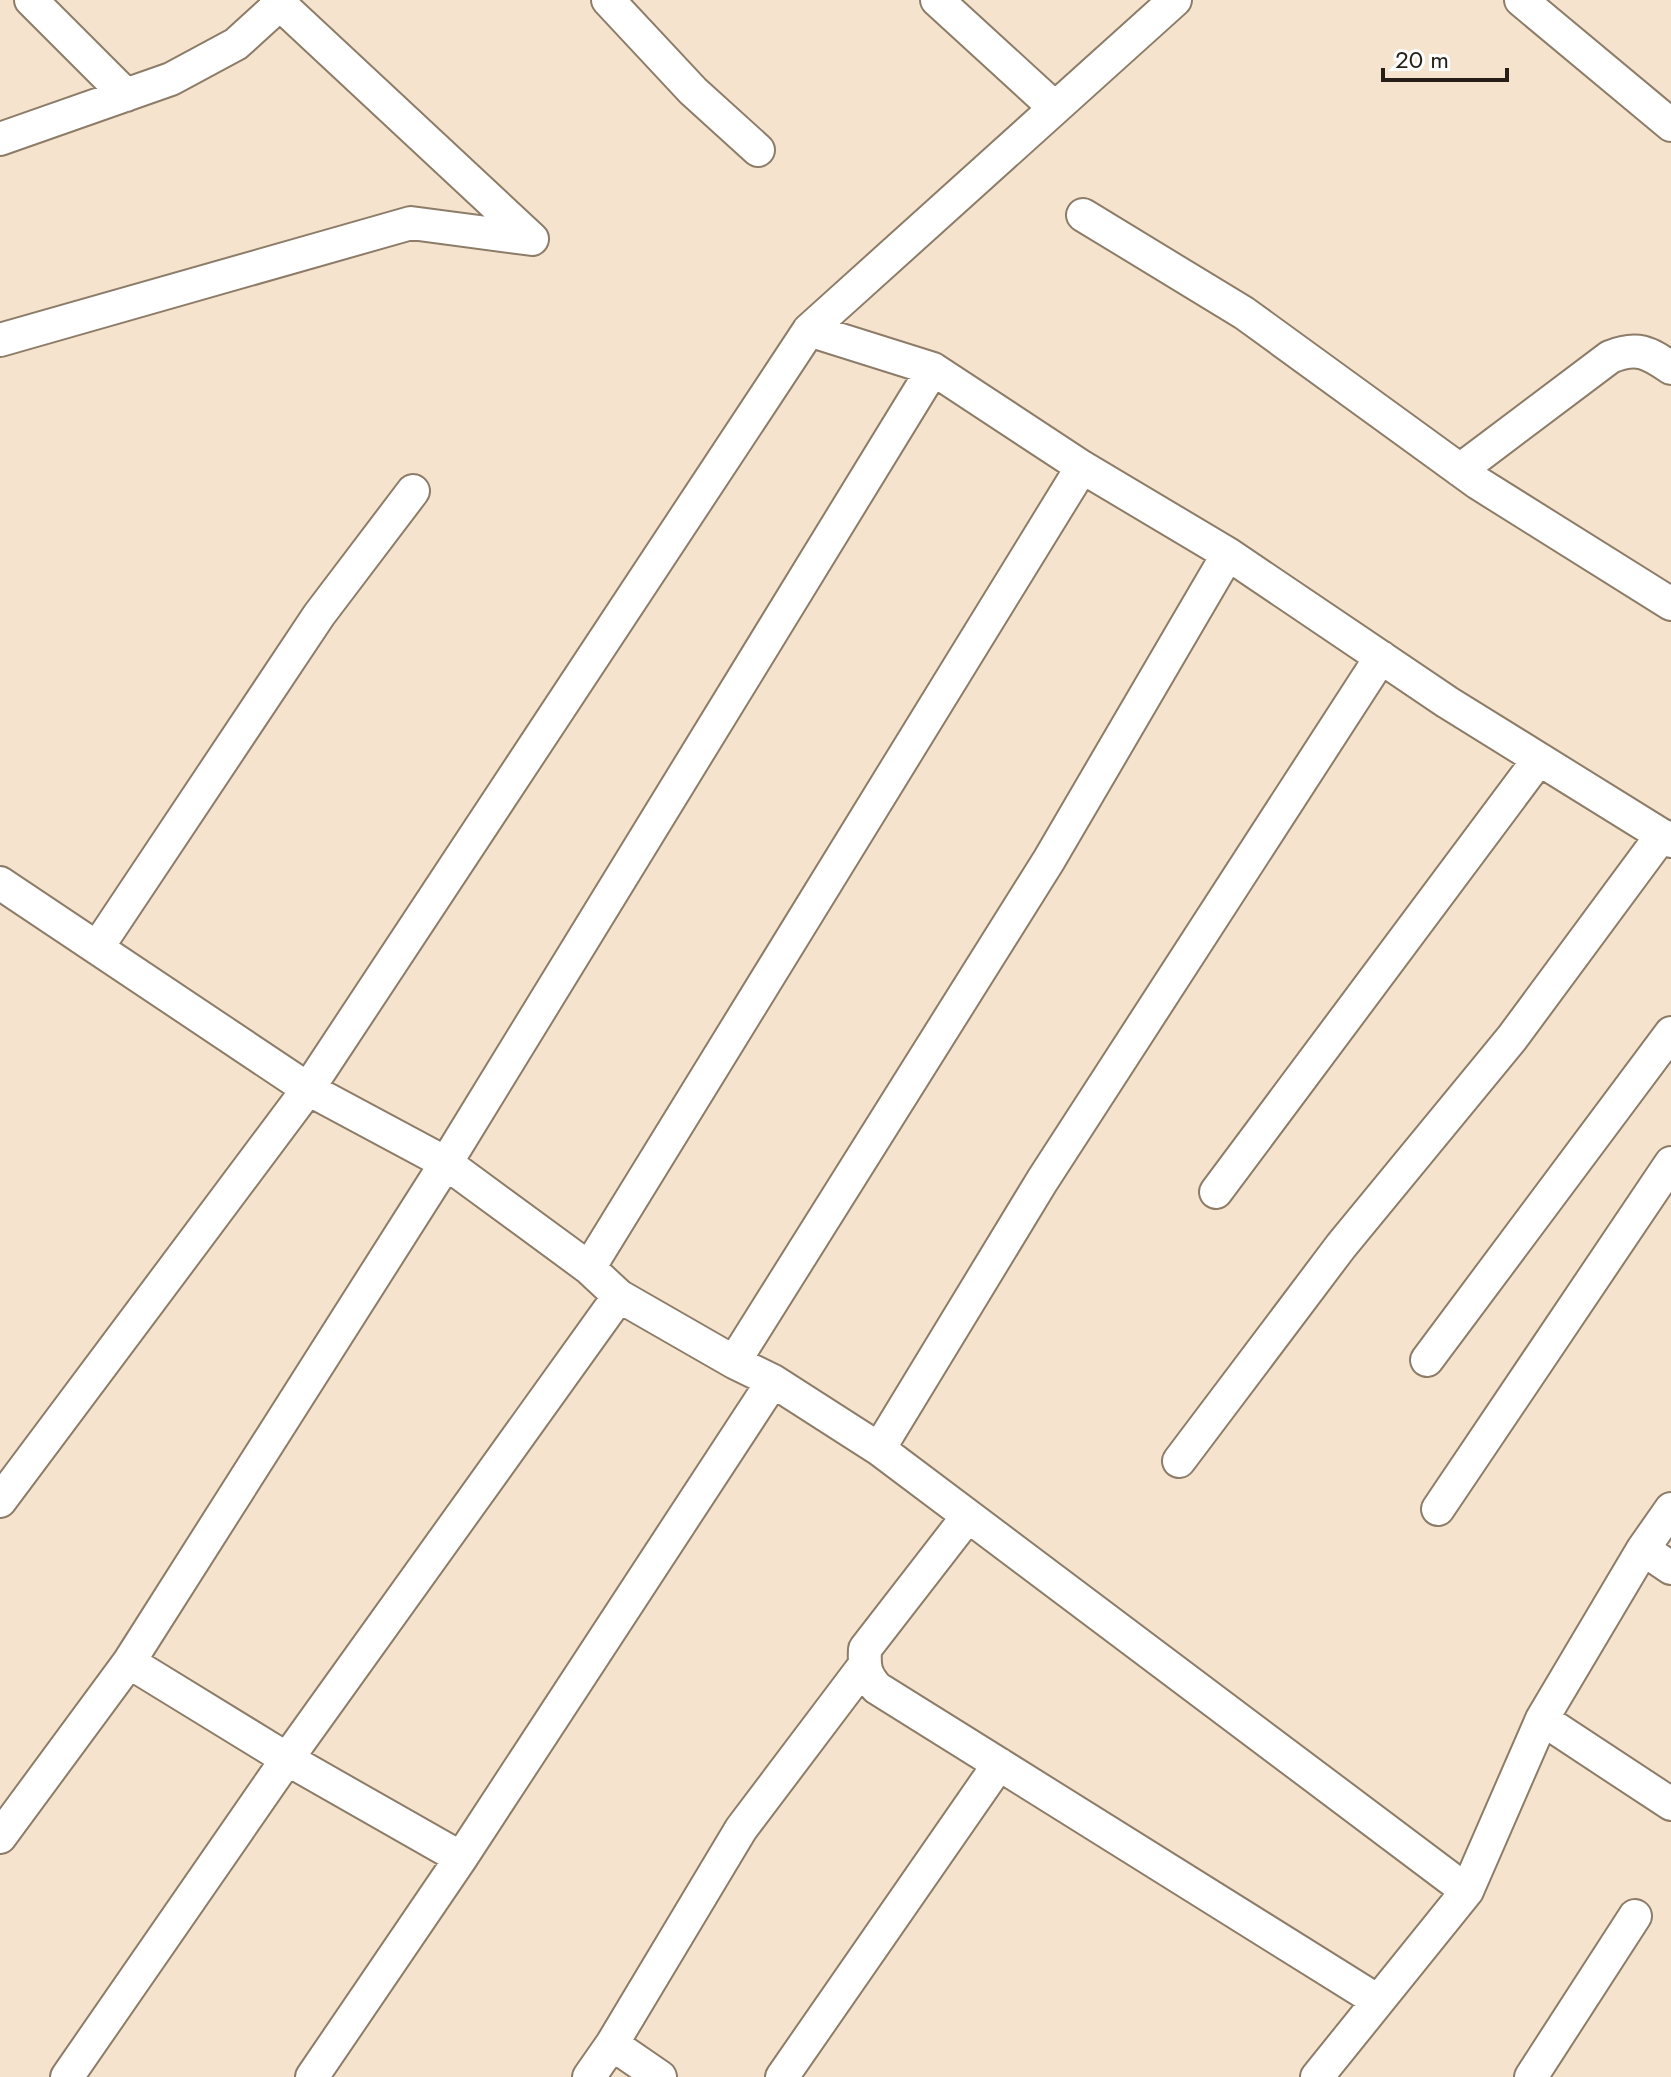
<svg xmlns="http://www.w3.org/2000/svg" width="1671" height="2077" viewBox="0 0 1671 2077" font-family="Jost,sans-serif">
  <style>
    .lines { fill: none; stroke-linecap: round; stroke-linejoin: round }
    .minor-casing { stroke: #8c7c68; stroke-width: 36 }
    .minor { stroke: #fff; stroke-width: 32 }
  </style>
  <rect width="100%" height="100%" fill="#f5e3cd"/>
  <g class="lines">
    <defs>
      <path id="minor" d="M31,0L126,95
        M608,0L693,91L758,150
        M937,0L1055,108
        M1521,0L1671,125
        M0,139L171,79L236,44L280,4L276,0
        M1083,215L1244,313L1478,483L1671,604
        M0,340L411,223L532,239L280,4L283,0
        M1460,470L1610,357C1637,346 1648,352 1671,368
        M1228,554L1447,702L1671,841
        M0,883L308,1089L446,1163L589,1268L619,1296L734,1362L773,1381L879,1449L1467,1891
        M97,948L319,615L413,491
        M1216,1192L1539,759
        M589,1268L1082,467
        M1427,1360L1671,1033
        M734,1362L1049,860L1228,554L1082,467L933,369L809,330
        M879,1449L1042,1181L1381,657
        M1179,1461L1341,1246L1512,1038L1662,835
        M0,1501L308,1089L809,330L1175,0
        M1438,1509L1671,1163
        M968,1516L865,1649C864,1667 865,1675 877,1688L1378,2001
        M1643,1549L1671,1568
        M129,1662L287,1759L461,1858
        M1542,1719L1671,1804
        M0,1837L129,1662L446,1163L933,369
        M612,2044L660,2077
        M67,2077L287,1759L619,1296
        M312,2077L461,1858L773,1381
        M589,2077L612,2044L741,1829L864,1666
        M782,2077L999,1764
        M1317,2077L1467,1891L1542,1719L1643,1549L1671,1509
        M1531,2077L1635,1916"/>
    </defs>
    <!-- minor casing -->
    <use href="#minor" class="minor-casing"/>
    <!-- minor -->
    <use href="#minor" class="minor"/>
  </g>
  <!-- scale -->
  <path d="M1383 68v12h124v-12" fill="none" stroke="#251f17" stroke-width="4"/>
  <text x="1395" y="68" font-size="24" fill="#251f17" stroke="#ffffff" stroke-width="6" paint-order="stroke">20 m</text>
</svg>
